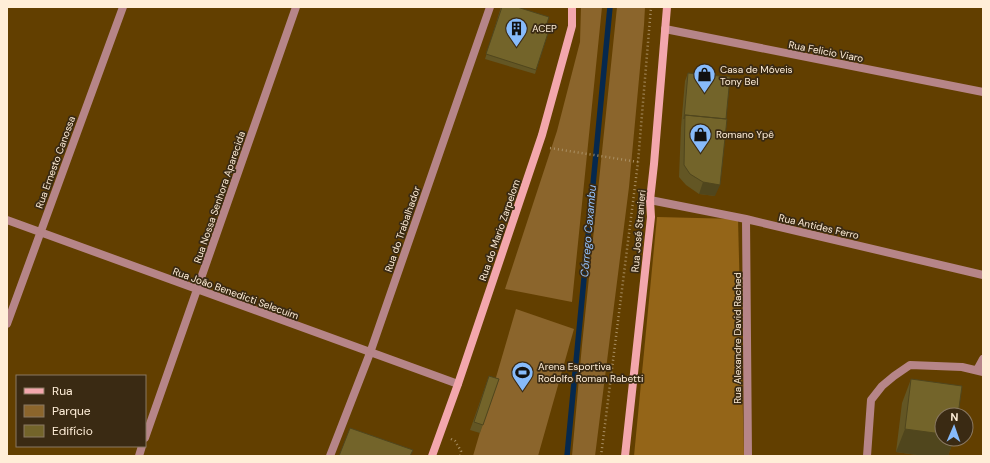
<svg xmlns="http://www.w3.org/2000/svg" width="990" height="463" viewBox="0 0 990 463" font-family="'DM Sans',sans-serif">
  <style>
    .green { fill: #8b652c }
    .forest { fill: #946518 }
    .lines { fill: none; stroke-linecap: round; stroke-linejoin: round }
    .stream { stroke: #06294e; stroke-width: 5.5 }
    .path { stroke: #aa9064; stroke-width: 2.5; stroke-dasharray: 1 3; stroke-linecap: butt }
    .street { stroke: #b68588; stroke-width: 8 }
    .secondary { stroke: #f3a7ad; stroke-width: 8 }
    .wall { fill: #635624 }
    .shaded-wall { fill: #50461d }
    .building { fill: #73642a; stroke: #50461d }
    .labels { text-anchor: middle; stroke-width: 3.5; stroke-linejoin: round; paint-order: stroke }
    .poi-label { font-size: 10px; fill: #ffeed8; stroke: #3a2a13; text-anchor: start }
    .street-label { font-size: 10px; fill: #ffeed8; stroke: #3a2a13 }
    .water-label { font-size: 11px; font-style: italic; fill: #95c4ff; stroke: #3a2a13 }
  </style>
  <rect width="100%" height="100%" fill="#623f00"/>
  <!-- green -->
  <path class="green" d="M581,7H602L572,302L505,289L557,131L580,42Z
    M617,7H645L644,25L629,187L595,456H572L582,345Z
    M516,309L574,329L538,456H473Z"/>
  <!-- forest -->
  <path class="forest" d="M657,217L738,219L744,456H634Z"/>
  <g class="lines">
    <!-- stream -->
    <path class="stream" d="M567,456L610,7"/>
    <!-- path -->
    <path class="path" d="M550,148L638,162
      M451,439L455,441L461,451L460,456
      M601,456L638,162L651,7"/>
    <!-- street -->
    <path class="street" d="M665,29L983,92
      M650,200L746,219L983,275
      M746,219L748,456
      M7,220L458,384
      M7,324L123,7
      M977,370L983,359
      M145,438L296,7
      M139,456L142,446
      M330,456L370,353L490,7
      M867,456L871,400L882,386L894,376L910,365L962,367L983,372"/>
    <!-- secondary -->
    <path class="secondary" d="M432,456L458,384L542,135L572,26V7
      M625,456L651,217L650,200L654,164L667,7"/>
  </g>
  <!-- wall -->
  <path class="wall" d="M501,7L546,26L548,33L535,74L485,59Z
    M688,73L715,196L699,194L686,185L679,177L681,127L685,81Z
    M489,376L499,379L480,433L470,430Z
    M911,379L942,439H954L948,456H924L896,452L902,403Z"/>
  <!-- shaded-wall -->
  <path class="shaded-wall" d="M703,182L720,185L715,196L699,194Z
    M905,429L942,434V439H954L948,456H924L896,452Z"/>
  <!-- building -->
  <path class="building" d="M502,7H517L549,17L546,26L548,33L536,70L486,54Z
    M688,73L730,77L726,119L685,115L684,119Z
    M685,115L727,119L720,185L703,182L690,174L684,165Z
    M489,376L499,379L483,425L474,422Z
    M911,379L962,386L958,415H942V434L905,429Z
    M350,428L413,450L410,456H339Z"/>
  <!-- icons -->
  <defs>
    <symbol id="building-pin" viewBox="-11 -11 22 30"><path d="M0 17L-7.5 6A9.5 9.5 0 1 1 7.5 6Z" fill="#87bbfb" stroke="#3a2a13"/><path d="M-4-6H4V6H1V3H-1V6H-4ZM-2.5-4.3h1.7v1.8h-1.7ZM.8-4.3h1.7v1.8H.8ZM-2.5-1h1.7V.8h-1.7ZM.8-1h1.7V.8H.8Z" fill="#111"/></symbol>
    <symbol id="shop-pin" viewBox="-11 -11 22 30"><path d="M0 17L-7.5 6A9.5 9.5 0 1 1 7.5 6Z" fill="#87bbfb" stroke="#3a2a13"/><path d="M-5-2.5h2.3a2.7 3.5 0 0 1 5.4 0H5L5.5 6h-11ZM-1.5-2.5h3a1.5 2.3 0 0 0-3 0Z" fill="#111"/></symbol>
    <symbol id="stadium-pin" viewBox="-11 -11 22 30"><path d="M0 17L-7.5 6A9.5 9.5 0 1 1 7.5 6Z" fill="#87bbfb" stroke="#3a2a13"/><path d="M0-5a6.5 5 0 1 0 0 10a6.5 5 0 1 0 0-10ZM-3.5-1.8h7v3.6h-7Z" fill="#111"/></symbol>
  </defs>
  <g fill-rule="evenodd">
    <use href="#building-pin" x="504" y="16" width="25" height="34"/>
    <use href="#shop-pin" x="692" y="62" width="25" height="34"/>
    <use href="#shop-pin" x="688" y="122" width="25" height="34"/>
    <use href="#stadium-pin" x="510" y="360" width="25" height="34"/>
  </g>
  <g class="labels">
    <!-- poi labels -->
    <g class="poi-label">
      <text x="532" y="32">ACEP</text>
      <text x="720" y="73">Casa de Móveis<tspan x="720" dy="12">Tony Bel</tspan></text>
      <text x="716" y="138">Romano Ypê</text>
      <text x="538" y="370">Arena Esportiva<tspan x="538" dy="12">Rodolfo Roman Rabetti</tspan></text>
    </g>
    <!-- street labels -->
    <g class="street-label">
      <text transform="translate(826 51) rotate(11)" y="4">Rua Felicio Viaro</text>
      <text transform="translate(55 162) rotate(-70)" y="4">Rua Ernesto Canossa</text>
      <text transform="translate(219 197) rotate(-71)" y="4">Rua Nossa Senhora Aparecida</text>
      <text transform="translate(819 226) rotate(13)" y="4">Rua Antides Ferro</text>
      <text transform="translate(402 229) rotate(-71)" y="4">Rua do Trabalhador</text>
      <text transform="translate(499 230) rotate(-71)" y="4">Rua do Mario Zarpelom</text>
      <text transform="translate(638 231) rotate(-85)" y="4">Rua José Stranieri</text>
      <text transform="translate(236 293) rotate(20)" y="4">Rua João Benedicti Selecuim</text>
      <text transform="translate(737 338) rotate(-90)" y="4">Rua Alexandre David Rached</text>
    </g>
    <!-- water labels -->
    <g class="water-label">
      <text transform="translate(588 231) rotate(-85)" y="4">Córrego Caxambu</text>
    </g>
  </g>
  <!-- border -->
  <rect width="990" height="463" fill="none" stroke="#ffeed8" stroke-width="16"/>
  <!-- legend -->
  <rect x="16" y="375" width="130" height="72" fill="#3a2a13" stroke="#897862"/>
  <rect x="24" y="388" width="20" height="6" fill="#f3a7ad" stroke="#897862"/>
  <text x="52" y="395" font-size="12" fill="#ffeed8">Rua</text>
  <rect x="24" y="405" width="20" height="12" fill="#8b652c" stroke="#897862"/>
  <text x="52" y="415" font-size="12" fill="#ffeed8">Parque</text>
  <rect x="24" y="425" width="20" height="12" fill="#73642a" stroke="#897862"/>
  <text x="52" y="435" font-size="12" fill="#ffeed8">Edifício</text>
  <!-- north arrow -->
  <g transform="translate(954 427) rotate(2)"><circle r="19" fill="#3a2a13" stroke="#897862"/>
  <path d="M0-3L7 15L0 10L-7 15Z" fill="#87bbfb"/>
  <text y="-6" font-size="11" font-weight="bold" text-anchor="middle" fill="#ffeed8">N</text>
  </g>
</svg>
